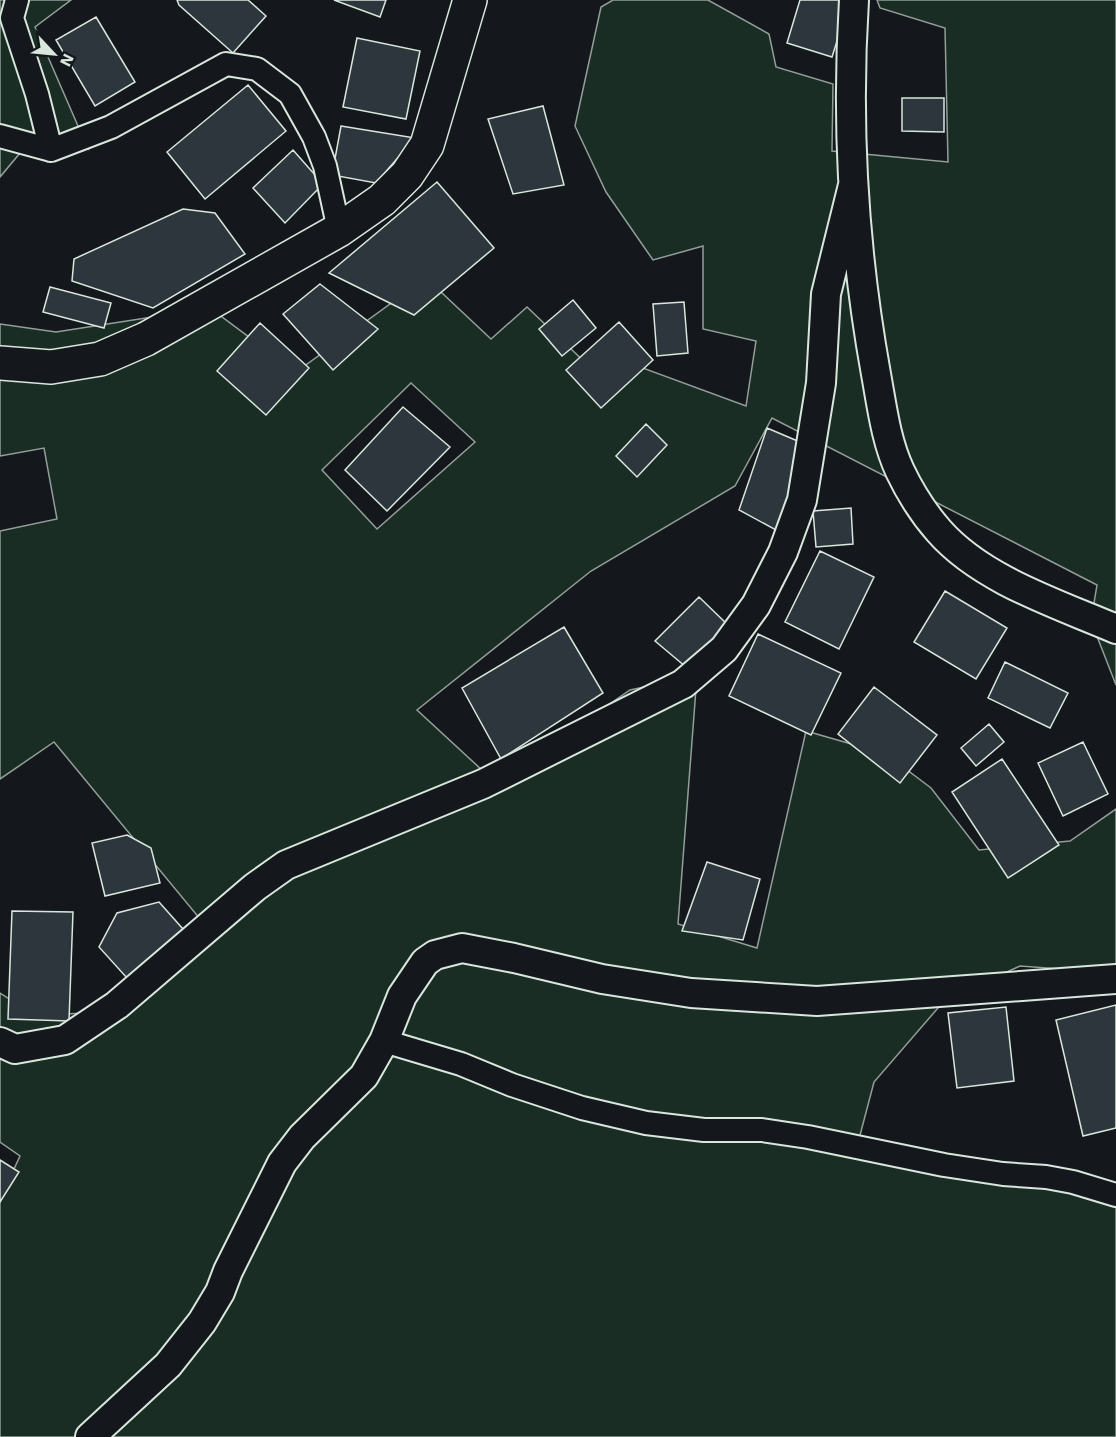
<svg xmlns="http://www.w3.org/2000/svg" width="1116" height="1437" viewBox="0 0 1116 1437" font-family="'Work Sans',sans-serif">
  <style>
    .green { fill: #1a2d24; stroke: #939e99; stroke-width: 1.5; fill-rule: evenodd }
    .building { fill: #2c363c; stroke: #d8e6dc; stroke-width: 1.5 }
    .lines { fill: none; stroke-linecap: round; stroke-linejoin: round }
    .minor-casing { stroke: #d8e6dc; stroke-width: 26 }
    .tertiary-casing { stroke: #d8e6dc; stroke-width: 32 }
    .secondary-casing { stroke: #d8e6dc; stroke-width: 36 }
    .minor { stroke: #14181c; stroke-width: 22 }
    .tertiary { stroke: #14181c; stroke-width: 28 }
    .secondary { stroke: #14181c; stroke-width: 33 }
  </style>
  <rect width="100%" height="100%" fill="#14181c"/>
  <!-- green -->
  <path class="green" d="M0,0H71L35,27L88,149L41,128L0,177Z
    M613,0H708L769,34L776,67L833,84L832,151L948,162L945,28L880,8L877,0H1116V685L1091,621L1097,585L772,418L735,486L591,571L417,710L496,783L630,690L697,676L678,924L757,948L806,731L886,754L931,788L979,850L1070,841L1116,809V973L1020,966L944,1001L874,1082L859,1139L1116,1191V1437H0V1199L20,1156L0,1142V993C23,1009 54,1016 82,1013L210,931L54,742L0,779V531L57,519L44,448L0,456V324L56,332L210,308L296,372L426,278L491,339L527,307L615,391L643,368L746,406L756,341L703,329V246L653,260L606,192L575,126L601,7ZM411,383L475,442L377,529L322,470Z"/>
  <!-- building -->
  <path class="building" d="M177,0H248L266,16L233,53L179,5Z
    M334,0H386L380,17Z
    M800,0H850L832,57L787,43Z
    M96,17L135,82L95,106L56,40Z
    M357,38L420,51L406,119L343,107Z
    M248,85L286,131L205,199L167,152Z
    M902,98H944V132L902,131Z
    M543,106L564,185L513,194L488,119Z
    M341,126L415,138L376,183L332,175Z
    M293,150L323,184L285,223L253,188Z
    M437,182L494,248L414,315L329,273Z
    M183,209L215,213L245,254L153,308L72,281L74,259Z
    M320,284L378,329L333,370L283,314Z
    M50,287L111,303L104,328L43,312Z
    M573,300L596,328L562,356L539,329Z
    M684,302L688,353L657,356L653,304Z
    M619,322L653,360L601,408L566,370Z
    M260,323L309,368L266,415L217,371Z
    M403,407L450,447L387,511L345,470Z
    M646,424L667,445L637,477L616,456Z
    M767,428L807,445L776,530L739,510Z
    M851,508L853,544L816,547L813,511Z
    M820,551L874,577L839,649L785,622Z
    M945,591L1007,628L976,679L914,642Z
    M699,597L730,627L686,667L655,641Z
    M564,627L603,693L501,759L462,688Z
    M758,634L841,673L811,735L729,696Z
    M1005,662L1068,693L1050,728L988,698Z
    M874,687L937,735L900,783L838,734Z
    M989,724L1004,742L976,766L961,748Z
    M1083,742L1108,794L1063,816L1038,763Z
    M1002,759L1059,845L1008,878L952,792Z
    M127,835L151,848L160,883L105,896L92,843Z
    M707,862L760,879L743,940L682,931Z
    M159,902L183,929L127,978L99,947L117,913Z
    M12,911L73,912L69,1021L8,1019Z
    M1116,1005V1128L1083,1136L1056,1020Z
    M1006,1007L1014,1081L957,1088L948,1013Z
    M0,1160L19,1172L0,1202Z"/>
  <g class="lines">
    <defs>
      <path id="minor" d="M17,0L12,18L37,94L51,150L111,127L226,64L257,69L290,94L314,137L325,166L339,230
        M0,136L51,150
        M384,1041L461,1064L512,1085L582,1108L646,1123L704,1130H762L808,1137L944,1165L1003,1174L1046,1177L1073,1182L1116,1195"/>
      <path id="tertiary" d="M854,0C846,124 854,252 876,374C882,407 886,441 900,471C910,492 924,514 939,531C982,580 1058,604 1116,629
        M0,1042L15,1049L65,1040L117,1005L255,887L286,865L483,784L683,684L724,649L756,605L783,552L802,500L821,383L826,294L853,185
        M90,1437L168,1365L202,1322L220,1292L228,1271L282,1163L302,1137L364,1076L384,1041L402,996L425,962L435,955L462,948L514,958L602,979L691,993L817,1001L1116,979"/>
      <path id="secondary" d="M0,363L51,367L100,359L146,339L339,230L382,200L407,175L427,145L470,0"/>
    </defs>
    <!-- minor casing -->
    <use href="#minor" class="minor-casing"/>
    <!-- tertiary casing -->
    <use href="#tertiary" class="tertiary-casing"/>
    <!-- secondary casing -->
    <use href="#secondary" class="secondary-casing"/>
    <!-- minor -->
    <use href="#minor" class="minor"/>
    <!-- tertiary -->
    <use href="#tertiary" class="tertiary"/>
    <!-- secondary -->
    <use href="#secondary" class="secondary"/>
  </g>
  <!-- north arrow -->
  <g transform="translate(54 54) rotate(116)" stroke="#14181c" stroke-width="4.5" paint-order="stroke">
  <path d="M0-4.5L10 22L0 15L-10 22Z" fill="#d8e6dc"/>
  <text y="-9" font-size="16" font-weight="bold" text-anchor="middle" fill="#d8e6dc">N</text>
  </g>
</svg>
